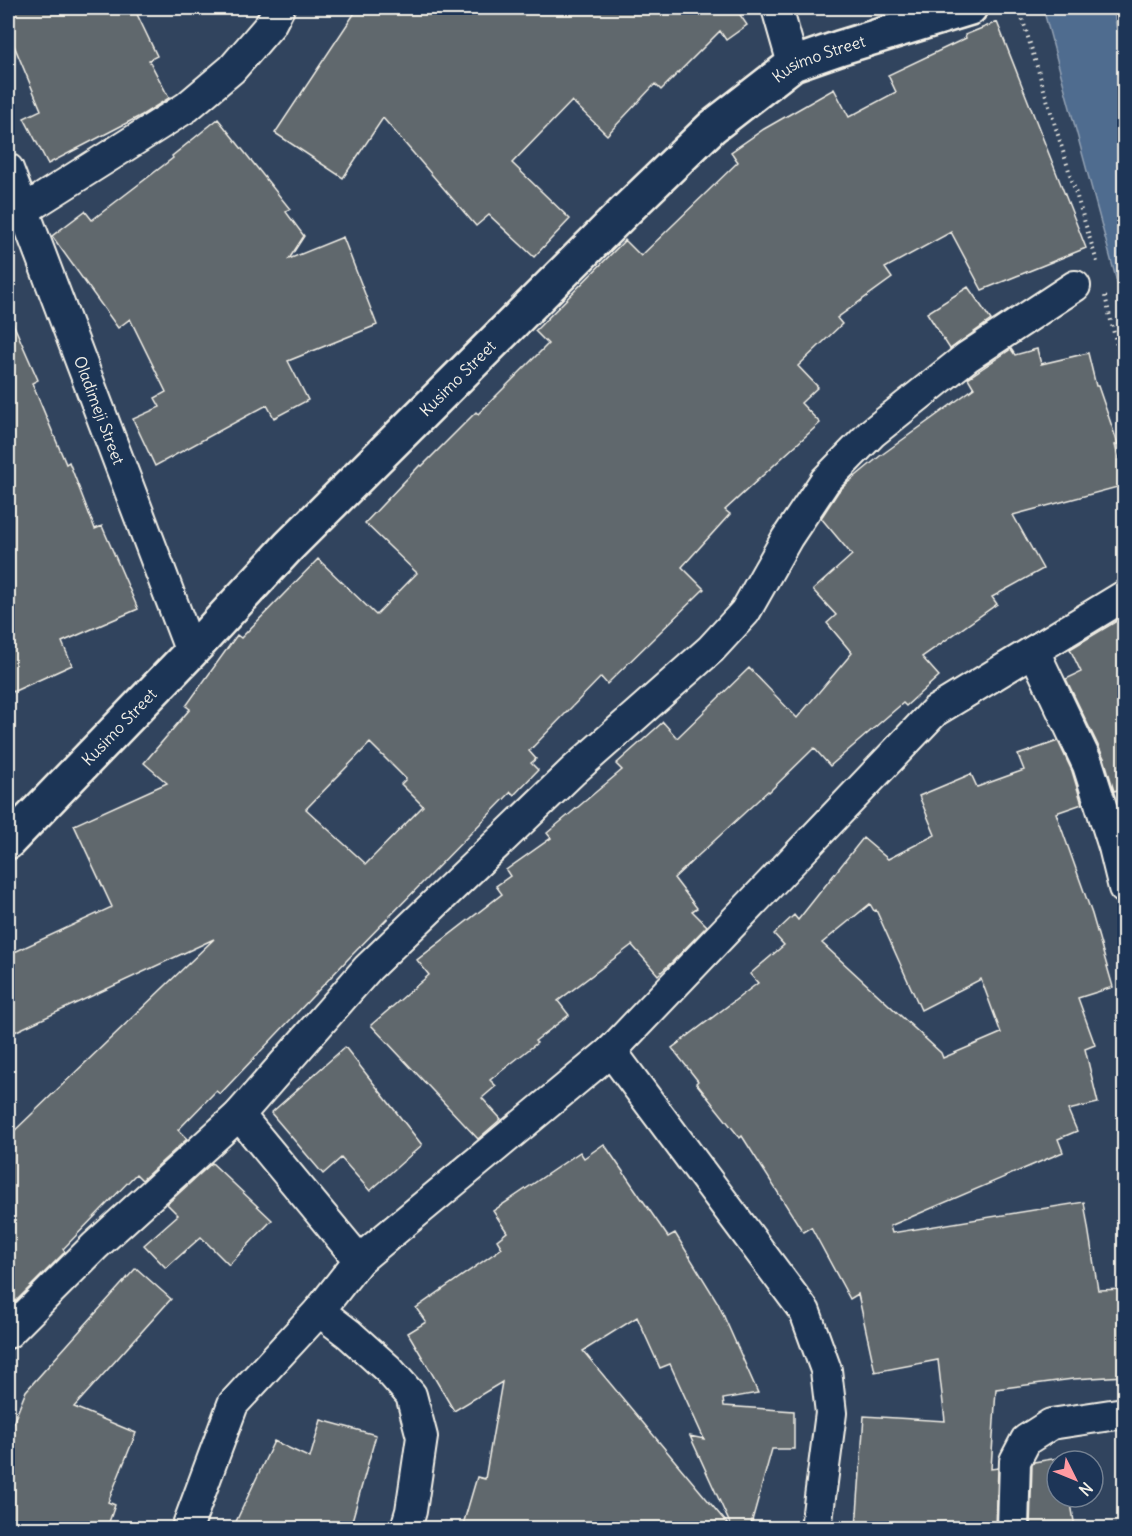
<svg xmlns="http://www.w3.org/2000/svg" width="1132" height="1536" viewBox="0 0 1132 1536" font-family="Delius,sans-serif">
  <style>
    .water { fill: #506c8f; stroke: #92a1b3; stroke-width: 1.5 }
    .building { fill: #61686d; stroke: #f4f1e8; stroke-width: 1.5; fill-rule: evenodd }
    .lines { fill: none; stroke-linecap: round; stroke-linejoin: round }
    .minor-casing { stroke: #f4f1e8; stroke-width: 34 }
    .tertiary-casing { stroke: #f4f1e8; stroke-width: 38 }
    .path { stroke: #f4f1e8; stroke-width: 4; stroke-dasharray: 1.5 4.5; stroke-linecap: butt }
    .minor { stroke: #1d3557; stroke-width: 30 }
    .tertiary { stroke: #1d3557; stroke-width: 33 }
    .labels { text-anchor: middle; stroke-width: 4.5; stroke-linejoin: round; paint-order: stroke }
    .street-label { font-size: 16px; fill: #f4f1e8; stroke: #1d3557 }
  </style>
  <rect width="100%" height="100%" fill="#31445e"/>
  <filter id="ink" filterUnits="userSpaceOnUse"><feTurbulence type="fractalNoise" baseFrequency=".0167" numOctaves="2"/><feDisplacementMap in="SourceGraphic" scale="12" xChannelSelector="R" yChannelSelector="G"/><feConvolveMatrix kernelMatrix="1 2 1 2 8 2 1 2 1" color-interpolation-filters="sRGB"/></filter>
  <g filter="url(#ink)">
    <!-- water -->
    <path class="water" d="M1043,8H1113L1124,67V308Z"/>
    <!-- building -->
    <path class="building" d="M8,8H134L157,56L149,60L169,98L142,115L48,164L24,118L41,110L8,31Z
      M358,8H743L738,12L747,25L726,40L720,31L661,90L655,84L607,135L572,101L512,163L570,219L534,257L489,215L476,226L383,118L343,178L275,133Z
      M997,22L1086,248L982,290L951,232L885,268L892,278L837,318L842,324L798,366L818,387L801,403L820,423L725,510L730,514L682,567L704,589L607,684L601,677L529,751L536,759L531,763L538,770L514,795L511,792L348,959L220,1094L216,1091L178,1130L187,1139L142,1180L136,1174L63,1249L65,1252L8,1309V1137L214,939L8,1035V955L112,907L74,825L167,783L144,763L190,709L186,706L237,635L241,638L318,559L376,615L417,573L365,523L420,465L422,466L476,412L478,414L548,344L535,331L625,240L641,256L738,162L731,152L764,129L834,89L849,117L896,92L888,75L966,38L965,35ZM370,743L406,779L401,784L423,806L366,864L306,809Z
      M218,119L290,209L286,212L304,236L289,259L343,237L377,325L288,361L308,400L274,418L267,405L155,466L133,419L160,407L155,398L166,392L130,319L118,328L52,236L85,211L92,220L173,158L172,156Z
      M968,287L991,320L950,349L927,313Z
      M8,312L38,380L32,383L66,464L69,462L95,529L102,526L138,609L62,642L72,665L8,694Z
      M1011,349L1015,355L1037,349L1041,364L1088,353L1096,386H1098L1118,444L1115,445L1125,480V485L1013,515L1043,569L992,597L997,604L922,657L939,676L906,706L903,703L830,766L814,748L769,792L768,791L674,878L697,908L692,911L707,926L672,962L658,975L632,945L558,1001L569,1015L535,1041L537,1043L490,1080L496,1086L482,1098L501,1119L478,1139L371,1025L429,975L417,960L502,894L496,886L510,876L506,870L551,838L547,833L622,770L616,764L663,722L677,738L749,668L797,718L852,653L827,623L836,615L813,590L852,555L821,518L838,492L845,485L880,456L974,388L968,378Z
      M1125,616V788L1114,791L1104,758L1066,679L1081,672L1070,649Z
      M1058,741L1072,771L1082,804L1056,813L1092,914L1113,987L1078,998L1095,1045L1085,1049L1098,1103L1068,1110L1077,1131L1058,1139L1063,1152L890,1226L892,1233L1084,1202L1098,1290L1125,1289V1376L1073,1379L996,1389L991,1469L998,1468L996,1528H856L864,1416L945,1421L938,1360L875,1372L858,1294L850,1299L811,1227L803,1232L742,1136L740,1138L696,1083L698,1081L672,1048L758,983L750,974L784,945L774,934L794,915L798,920L863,838L888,859L935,835L919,796L971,774L977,787L1024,770L1018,755ZM870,904L874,911L876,910L921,1010L981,979L1001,1033L943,1058L941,1053L822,943Z
      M345,1047L422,1145L370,1191L341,1158L323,1174L271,1113Z
      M604,1144L668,1237L675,1233L718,1303L758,1393L723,1399L724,1406L794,1411V1449H772L750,1528H732L690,1436L704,1439L670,1364L660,1368L637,1317L583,1351L731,1528H462L477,1477L485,1479L502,1382L454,1411L408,1333L426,1322L416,1308L502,1248L497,1240L507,1232L493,1211L580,1152L584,1158Z
      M212,1163L272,1220L229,1265L201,1237L166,1268L144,1245L178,1215L167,1204Z
      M136,1268L171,1299L74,1407L136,1433L108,1502L115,1505L107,1528H8V1436L26,1391Z
      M321,1420L376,1435L350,1528H233L274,1441L310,1458Z
      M1064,1457L1065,1461H1057V1497H1070L1075,1528H1030L1032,1465L1034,1462Z"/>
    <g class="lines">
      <defs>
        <g id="minor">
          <path d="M777,8L793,64"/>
          <path id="s1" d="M8,169L191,652"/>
          <path d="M24,210L187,107L232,69L270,25L279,8"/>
          <path d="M1034,651L1088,765L1114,847L1124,888"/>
          <path d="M611,1051L805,1312L826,1370L831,1413L816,1528"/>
          <path d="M239,1115L359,1260"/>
          <path d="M319,1311L349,1334L388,1369L411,1395L422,1437L411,1511L406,1528"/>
          <path d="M8,1333L95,1246L239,1115L368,968L573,771L711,649L745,612L787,538L825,481L872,433L967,357L1075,286"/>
          <path d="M187,1528L233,1404L319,1311L359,1260L611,1051L935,711L1124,596"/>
          <path d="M1013,1528L1015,1461L1026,1440L1051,1424L1124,1413"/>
        </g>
        <g id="tertiary">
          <path id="s2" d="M8,842L191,652L289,546L625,211L712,127L793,64L839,48L970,8"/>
        </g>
      </defs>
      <!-- minor casing -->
      <use href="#minor" class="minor-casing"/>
      <!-- tertiary casing -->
      <use href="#tertiary" class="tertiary-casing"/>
      <!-- path -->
      <path class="path" d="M1019,8L1097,262
        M1105,296L1118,350L1124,369"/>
      <!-- minor -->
      <use href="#minor" class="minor"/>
      <!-- tertiary -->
      <use href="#tertiary" class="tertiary"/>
    </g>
  </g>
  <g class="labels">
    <!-- street labels -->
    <g class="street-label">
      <text dy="6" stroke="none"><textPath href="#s2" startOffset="1132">Kusimo Street</textPath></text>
      <text dy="6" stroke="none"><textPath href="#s2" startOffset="646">Kusimo Street</textPath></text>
      <text dy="6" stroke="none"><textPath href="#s1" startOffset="258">Oladimeji Street</textPath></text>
      <text dy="6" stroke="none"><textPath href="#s2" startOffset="160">Kusimo Street</textPath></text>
    </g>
  </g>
  <!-- margin -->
  <rect width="1132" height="1536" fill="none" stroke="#1d3557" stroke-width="30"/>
  <rect x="15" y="15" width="1102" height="1506" fill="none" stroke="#f4f1e8" stroke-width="2" filter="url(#ink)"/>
  <!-- north arrow -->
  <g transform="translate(1075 1479) rotate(133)"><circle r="28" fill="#1d3557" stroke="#738091" stroke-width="1.5"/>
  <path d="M0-4.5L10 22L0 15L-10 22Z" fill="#ff9aa2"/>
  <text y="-9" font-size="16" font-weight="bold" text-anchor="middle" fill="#f4f1e8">N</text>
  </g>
</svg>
